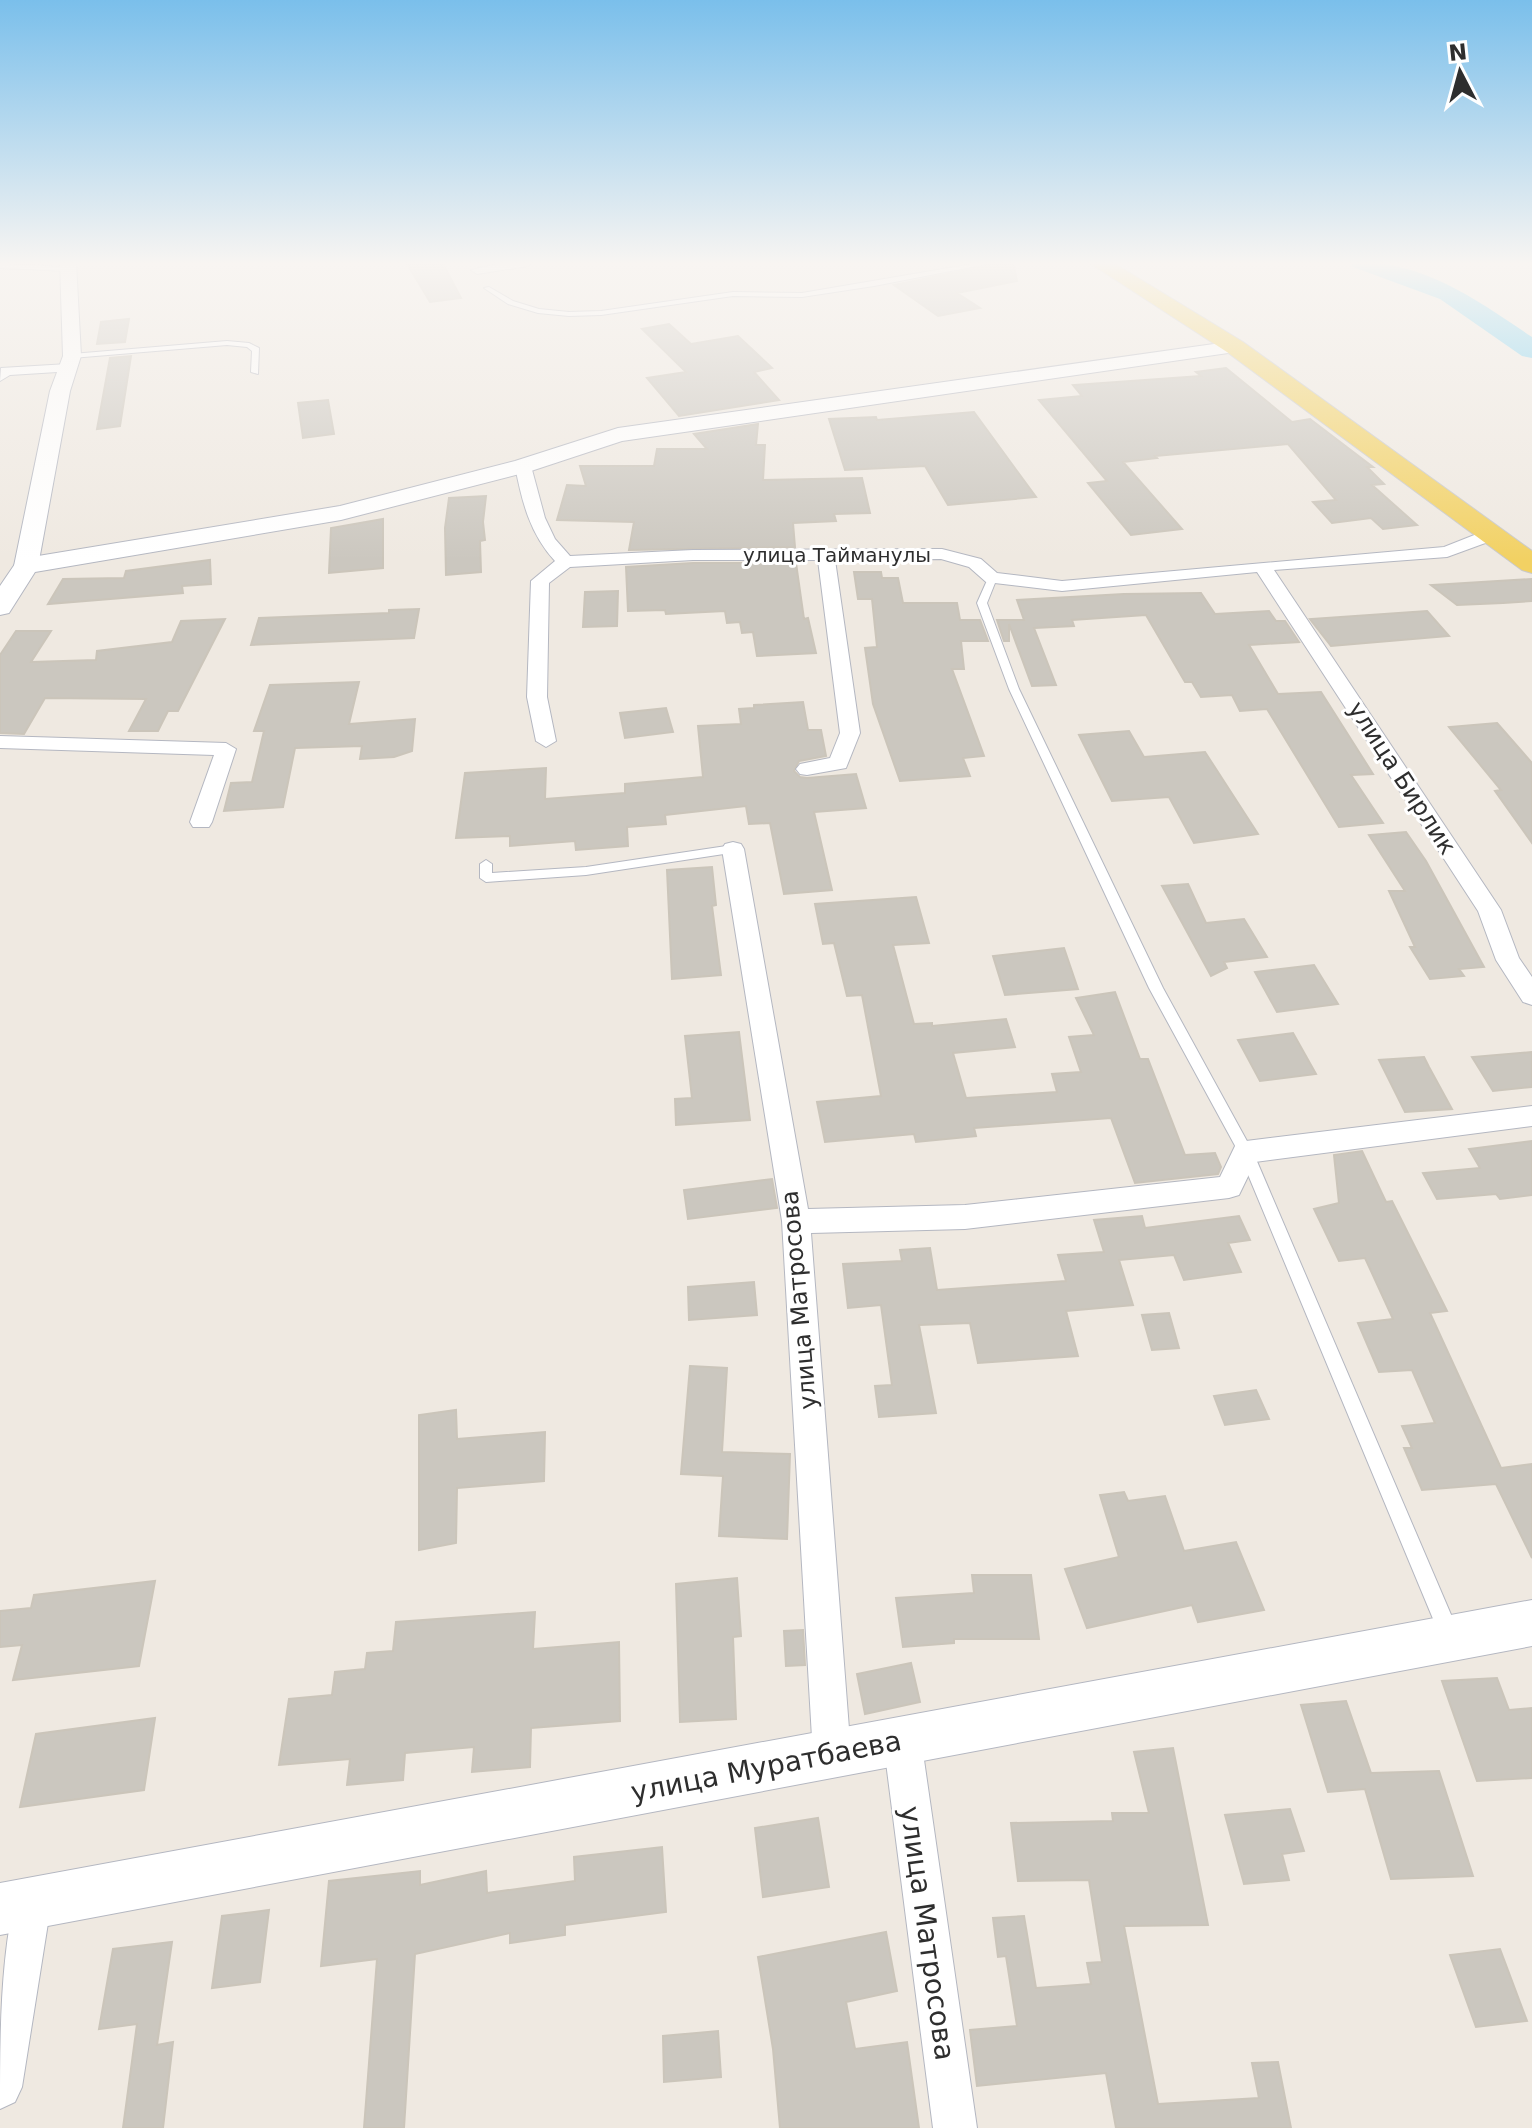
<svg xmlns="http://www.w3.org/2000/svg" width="1532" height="2128" viewBox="0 0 1532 2128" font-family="'DejaVu Sans',sans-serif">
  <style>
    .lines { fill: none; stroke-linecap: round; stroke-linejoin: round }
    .river { fill: #75cff0; fill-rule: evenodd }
    .building { fill: #cbc7bf; stroke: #cbc5ba; stroke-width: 2 }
    .service-casing { stroke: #b4b7c1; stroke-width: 2 }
    .minor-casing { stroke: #b4b7c1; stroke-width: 2 }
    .tertiary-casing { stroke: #b4b7c1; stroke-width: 2 }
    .secondary-casing { stroke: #b4b7c1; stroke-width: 2 }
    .primary-casing { stroke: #c9c9c9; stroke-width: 2 }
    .service { fill: #fff; fill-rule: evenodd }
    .minor { fill: #fff; fill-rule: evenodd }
    .tertiary { fill: #fff; fill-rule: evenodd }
    .secondary { fill: #fff; fill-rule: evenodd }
    .primary { fill: #f2d163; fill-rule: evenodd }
    .labels { text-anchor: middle; stroke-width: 6; stroke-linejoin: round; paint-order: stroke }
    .far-street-label { font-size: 20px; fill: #2e2e2e; stroke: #fff }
    .street-label { font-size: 24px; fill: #2e2e2e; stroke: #fff }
    .near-street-label { font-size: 28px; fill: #2e2e2e; stroke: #fff }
  </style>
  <rect width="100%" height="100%" fill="#efe9e1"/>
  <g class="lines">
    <!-- river -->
    <path class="river" d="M1349,262C1421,259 1475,299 1532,337V358L1522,356L1440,299L1353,267Z"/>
  </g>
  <!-- building -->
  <path class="building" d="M406,262H442L461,298L430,302Z
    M1005,262H1013L1017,281L957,293L980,308L938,316L894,285Z
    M129,319L125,342L97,344L101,322Z
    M669,324L691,344L738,336L772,368L754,372L779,400L679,416L647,378L686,372L642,329Z
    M131,356L120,426L97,429L110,358Z
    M1226,368L1292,422L1310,419L1373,467H1367L1384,484L1372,485L1417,525L1383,529L1371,518L1332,523L1313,502L1336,500L1288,444L1155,456L1157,458L1123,462L1182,529L1131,535L1088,483L1107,481L1039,400L1082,396L1073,385L1201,376L1196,372Z
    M328,400L334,434L303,438L298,403Z
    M974,412L1036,497L948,505L925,466L845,470L829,419L876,417L877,420Z
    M758,424L756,445H765L763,480L862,478L870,513L834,514L836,521L793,523L795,547L629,550L634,522L557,520L567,485L586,486L580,466H654L657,449H707L694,434Z
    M486,496L483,522L485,540L480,541L481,572L446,575L445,528L449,498Z
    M383,519V568L329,573L331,528Z
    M210,560L211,584L182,586L183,593L48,604L63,579L124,578L126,571Z
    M693,563H796L804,619L808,618L816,653L757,656L753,632L742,633L740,622L727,623L725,611L666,614L665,610L628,611L626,567Z
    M854,572H881L882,578H898L903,603H957L960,620H980L988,641H961L964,669H952L984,756L963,758L970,776L900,781L873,704L865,648L877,647L872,599H858Z
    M1532,579V601L1503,603L1457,605L1431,585Z
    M618,591L617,626L583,627L585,592Z
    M1201,593L1215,614L1269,611L1276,621H1285L1299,642L1249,645L1278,694L1321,692L1373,774L1351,775L1383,823L1339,827L1267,709L1240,711L1232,695L1201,697L1192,682H1185L1146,615L1072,620L1074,626L1034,628L1056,685L1032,686L1009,624V641H1004L997,620H1024L1017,600L1124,594Z
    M419,609L414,638L251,645L259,618L389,613V610Z
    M1427,611L1449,636L1331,646L1310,619Z
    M225,619L178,711H168L158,731H129L146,699L45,698L24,734L0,733V655L16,631H51L31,662L96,660L97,651L172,642L181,621Z
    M359,682L349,724L415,719L412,751L394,757L360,759L362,746L295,748L283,807L224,811L231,783L252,782L264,731H254L270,685Z
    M803,702L808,730H821L826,756L799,761L794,771L800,777L807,778L856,774L866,808L814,812L832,890L784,894L770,823L749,824L746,806L665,815L666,824L627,827L628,846L576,850L575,841L510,846V836L456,838L465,773L546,768L545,799L625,793V784L703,777L698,726L741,724L739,709L754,708V705Z
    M666,708L673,732L625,738L620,713Z
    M1497,723L1532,763V843L1495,791L1501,790L1449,727Z
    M1129,731L1144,757L1205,752L1258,834L1194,843L1169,797L1112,801L1079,735Z
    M1406,832L1426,861L1484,967L1459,969L1464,976L1430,979L1410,947H1415L1389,891H1405L1369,835Z
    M712,867L716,905L712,906L721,975L672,979L667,870Z
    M1188,884L1206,923L1244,919L1267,957L1224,962L1227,968L1211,976L1162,886Z
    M916,897L929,943L893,945L914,1024L932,1023V1026L1006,1019L1015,1047L953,1053L966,1098L1057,1092L1052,1074L1081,1072L1069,1037L1094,1035L1076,998L1115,992L1140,1059H1148L1185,1155L1215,1153L1221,1167L1218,1174L1135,1183L1111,1118L974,1128L976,1136L916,1142L914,1134L825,1142L817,1102L881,1096L862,995L847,996L834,943L823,944L815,904Z
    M1064,948L1078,989L1005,995L993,956Z
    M1314,965L1338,1004L1277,1012L1255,972Z
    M739,1032L750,1120L676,1125L675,1099L692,1098L685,1036Z
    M1293,1033L1316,1074L1260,1081L1238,1040Z
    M1532,1052V1087L1493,1091L1472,1057Z
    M1424,1057L1429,1067L1452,1109L1405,1112L1379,1060Z
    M1532,1141V1195L1500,1199L1496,1194L1437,1199L1423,1173L1480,1168L1469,1149Z
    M1362,1151L1386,1202L1392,1201L1447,1311L1430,1313L1501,1468L1532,1464V1558L1496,1484L1422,1490L1404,1448H1412L1402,1426L1435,1423L1412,1370L1379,1372L1358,1323L1393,1319L1365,1258L1339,1261L1314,1209L1339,1203L1334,1155Z
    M772,1179L777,1208L688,1219L684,1190Z
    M1142,1216L1145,1228L1239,1216L1250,1240L1228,1243L1241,1272L1184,1280L1174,1255L1119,1260L1133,1305L1066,1311L1078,1356L978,1363L970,1323L919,1325L936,1413L879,1417L875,1386L892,1385L881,1305L848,1308L843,1264L902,1261L900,1250L930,1248L937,1290L1066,1281L1058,1255L1104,1252L1094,1220Z
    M754,1282L757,1315L689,1320L688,1287Z
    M1169,1313L1179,1348L1152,1350L1142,1315Z
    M690,1366L727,1368L722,1452L790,1454L787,1539L719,1536L723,1476L681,1474Z
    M1256,1390L1269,1419L1225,1425L1214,1396Z
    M456,1410L457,1439L545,1432L544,1481L457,1488L456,1543L419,1550V1415Z
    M1124,1492L1128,1501L1165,1496L1184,1551L1236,1542L1264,1610L1198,1622L1192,1605L1087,1628L1065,1569L1119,1557L1100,1495Z
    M972,1575H1031L1039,1639H954V1643L903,1647L896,1598L974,1593Z
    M737,1578L741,1636L733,1637L736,1719L680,1722L676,1584Z
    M155,1581L139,1666L13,1680L22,1645L0,1647V1611L31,1608L34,1595Z
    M535,1612L533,1649L619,1642L620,1721L531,1728L530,1767L472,1772L474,1747L405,1753L403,1780L347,1785L350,1759L279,1765L289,1699L332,1695L335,1672L365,1669L367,1653L393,1651L396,1622Z
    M803,1630L805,1665L786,1666L784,1631Z
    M911,1663L920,1702L865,1714L857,1674Z
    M1497,1678L1509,1710L1532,1708V1778L1477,1781L1442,1681Z
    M1346,1701L1371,1773L1439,1771L1473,1876L1391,1879L1365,1789L1328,1792L1301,1705Z
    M155,1718L144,1790L20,1807L36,1734Z
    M1173,1748L1208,1925L1124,1926L1158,2104L1259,2098L1252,2063L1278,2062L1291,2128H1116L1106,2073L977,2086L970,2030L1017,2026L1006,1956L998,1957L993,1918L1024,1916L1036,1988L1091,1984L1087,1963L1102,1962L1089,1880L1018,1881L1011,1823L1113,1821L1112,1813H1149L1134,1752Z
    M1290,1809L1304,1851L1282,1854L1289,1880L1244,1884L1225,1815Z
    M818,1818L829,1887L763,1897L755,1828Z
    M662,1847L666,1912L565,1925V1935L510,1943V1933L415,1954L404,2128H364L377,1959L321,1966L329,1881L420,1871V1885L486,1871L487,1893L575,1881L574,1857Z
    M269,1910L260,1982L212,1988L222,1916Z
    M886,1932L897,1991L846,2002L855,2049L907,2042L919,2128H780L773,2049L758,1957Z
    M172,1942L157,2045L173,2042L163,2128H123L137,2024L99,2029L113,1949Z
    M1500,1949L1527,2021L1476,2027L1450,1955Z
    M718,2031L721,2077L664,2082L663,2036Z"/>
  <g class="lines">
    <defs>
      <path id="service" d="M984,262H997L874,286L802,297L733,296L601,315L569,316L538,313L508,304L484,288L489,287L513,301L539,309L569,312L601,311L733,292L802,293Z
        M0,264L69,267L72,269L69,271L0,268Z
        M227,341L249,343L259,348L258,374L251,372L252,351L247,347L227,345L72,358L68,356L72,354Z
        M989,576L997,578L987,603L1019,689L1163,988L1253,1152L1455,1624L1458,1631L1455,1638L1448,1641L1441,1638L1239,1153L1149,988L1009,689L977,603Z
        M733,845L737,846L739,849L737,852L586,875L486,882L480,878V864L486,860L492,864V873L586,867Z"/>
      <path id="minor" d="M506,262H534L528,266L477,274L471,270Z
        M68,364L73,365V371L10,375L0,381L1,368Z
        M523,461L531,466L545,518L555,539L570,556L693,550L942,549L981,559L997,573L1062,581L1444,547L1487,530H1499L1502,534L1499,538L1447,557L1274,570L1501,910L1519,958L1532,977V1005L1523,1002L1496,960L1478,911L1257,572L1062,591L986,582L969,567L941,559L835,560L860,733L846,768L807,775L800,774L796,769L800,764L830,758L840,733L818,560H693L570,567L549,583L547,697L556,741L546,747L536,741L527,697L531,581L555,561C530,534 522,502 515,466Z
        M0,736L226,743L236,749L212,822L209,827H193L190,822L214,755L0,748Z
        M733,842L741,844L744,849L808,1209L965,1205L1220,1177L1236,1144L1246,1141L1532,1106V1126L1255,1162L1239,1195L1229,1198L965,1229L811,1233L851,1755L845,1768L832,1774L819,1768L813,1755L782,1221L722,849L725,844Z
        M902,1720L915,1726L921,1739L977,2128H933L883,1739L889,1726Z
        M31,1884L45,1890L51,1904L22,2087L15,2102L0,2109C0,2038 0,1956 17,1890Z"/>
      <path id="tertiary" d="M60,262H76L81,356L70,391L38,566L34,571H18L14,566L50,391L63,356Z
        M1532,1600V1646L0,1935V1883Z"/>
      <path id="secondary" d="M1235,341L1245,347L1242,351L622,441L531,471L341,520L35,572L9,613L0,615V586L17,561L26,558L340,506L515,461L618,428Z"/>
      <path id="primary" d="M1088,262H1112L1243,342L1532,551V573L1522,570L1227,352Z"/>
    </defs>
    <!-- service casing -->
    <use href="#service" class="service-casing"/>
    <!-- minor casing -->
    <use href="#minor" class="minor-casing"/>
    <!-- tertiary casing -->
    <use href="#tertiary" class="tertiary-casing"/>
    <!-- secondary casing -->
    <use href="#secondary" class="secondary-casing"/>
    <!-- primary casing -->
    <use href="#primary" class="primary-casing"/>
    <!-- service -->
    <use href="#service" class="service"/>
    <!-- minor -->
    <use href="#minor" class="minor"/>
    <!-- tertiary -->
    <use href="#tertiary" class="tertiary"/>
    <!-- secondary -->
    <use href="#secondary" class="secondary"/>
    <!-- primary -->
    <use href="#primary" class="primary"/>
  </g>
  <!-- sky -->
  <linearGradient id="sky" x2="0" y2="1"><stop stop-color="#7abfeb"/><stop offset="0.47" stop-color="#f8f5f2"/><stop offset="1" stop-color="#f8f5f2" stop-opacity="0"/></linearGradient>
  <rect width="1532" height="560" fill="url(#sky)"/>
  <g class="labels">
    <!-- far-street labels -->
    <g class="far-street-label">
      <text x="837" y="562">улица Тайманулы</text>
    </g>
    <!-- street labels -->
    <g class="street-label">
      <text transform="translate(1402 778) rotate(57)" y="8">улица Бирлик</text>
      <text transform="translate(799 1300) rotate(-95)" y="8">улица Матросова</text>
    </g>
    <!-- near-street labels -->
    <g class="near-street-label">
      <text transform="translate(766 1766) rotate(-11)" y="10">улица Муратбаева</text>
      <text transform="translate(928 1933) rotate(82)" y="10">улица Матросова</text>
    </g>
  </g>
  <!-- north arrow -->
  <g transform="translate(1460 72) rotate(354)" stroke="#ffffff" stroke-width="6" paint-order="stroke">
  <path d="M0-6L14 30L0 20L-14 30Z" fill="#2e2e2e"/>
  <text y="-12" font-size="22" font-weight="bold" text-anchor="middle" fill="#2e2e2e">N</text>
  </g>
</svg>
